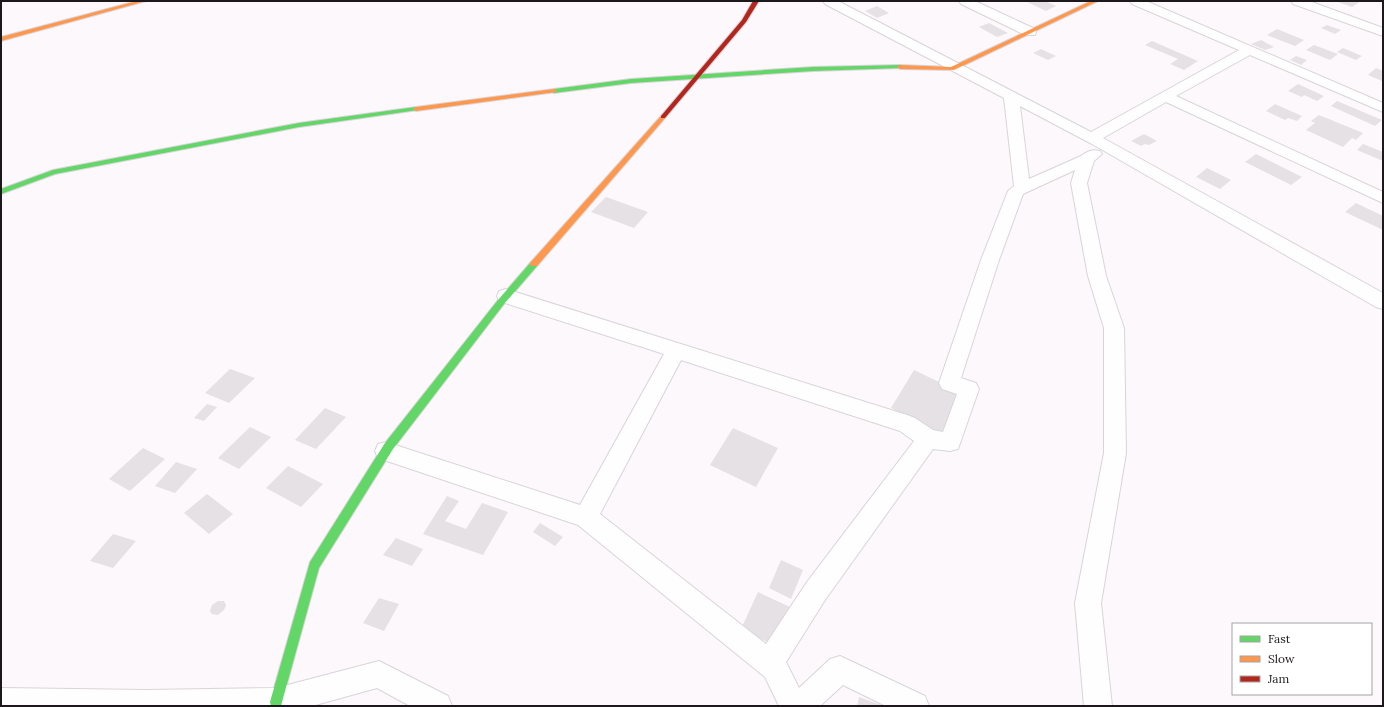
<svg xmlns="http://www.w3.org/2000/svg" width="1384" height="707" viewBox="0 0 1384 707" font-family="Lora,serif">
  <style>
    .building { fill: #e5e1e5 }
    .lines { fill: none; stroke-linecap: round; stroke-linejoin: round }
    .street-casing { stroke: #d9d4d8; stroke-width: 2 }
    .fast-casing { stroke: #d9d4d8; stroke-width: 2 }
    .slow-casing { stroke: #d9d4d8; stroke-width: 2 }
    .jam-casing { stroke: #d9d4d8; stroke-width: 2 }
    .street { fill: #fffeff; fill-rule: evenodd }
    .fast { fill: #63d668; fill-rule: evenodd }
    .slow { fill: #ff974d; fill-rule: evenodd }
    .jam { fill: #b3261e; fill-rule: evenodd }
  </style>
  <rect width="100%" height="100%" fill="#fcf8fc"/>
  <!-- building -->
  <path class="building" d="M1025,1H1045L1056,6L1046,11Z
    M1335,1H1361L1352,7Z
    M877,6L889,13L877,18L865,11Z
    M989,23L1008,33L997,37L979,27Z
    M1327,25L1341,30L1335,34L1321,28Z
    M1277,29L1304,40L1295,46L1267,35Z
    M1261,40L1274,47L1265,50L1251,44Z
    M1152,41L1198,61L1184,70L1170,64L1178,59L1145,45Z
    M1314,45L1338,54L1330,60L1306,50Z
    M1343,48L1362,56L1356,60L1337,52Z
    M1041,49L1056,56L1048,60L1033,53Z
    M1296,56L1307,60L1301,65L1290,60Z
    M1376,68L1383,71L1382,81L1368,75Z
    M1298,84L1324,96L1317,101L1304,95L1302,97L1288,91Z
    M1337,101L1382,120L1375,126L1331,106Z
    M1275,104L1302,116L1297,121L1288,118L1285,120L1266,111Z
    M1319,115L1363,133L1356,140L1352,138L1343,147L1306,130L1315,123L1311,121Z
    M1144,134L1157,141L1149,145L1145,144L1141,146L1131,141Z
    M1363,144L1383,152V161L1357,150Z
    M1256,154L1302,177L1291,185L1245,162Z
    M1207,168L1231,180L1220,189L1196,177Z
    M606,197L648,212L634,228L591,212Z
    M1356,203L1383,216V230L1345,212Z
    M230,369L255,378L229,403L205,393Z
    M914,370L962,393L941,433L891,408Z
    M207,404L217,407L204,421L194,418Z
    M325,408L346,417L316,449L295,440Z
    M250,427L271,437L239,469L218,458Z
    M733,428L778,448L756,487L710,465Z
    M143,448L165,459L130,491L109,479Z
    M176,462L197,469L175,493L155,486Z
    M288,466L323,484L301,507L266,488Z
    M207,494L233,514L209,534L184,513Z
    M447,496L459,501L445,521L466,529L482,503L508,512L483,555L423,534Z
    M540,523L563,537L555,546L533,532Z
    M113,534L136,541L113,568L90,561Z
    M396,538L423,549L412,566L383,555Z
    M781,560L803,570L791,599L769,588Z
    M758,592L790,607L774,645L741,629Z
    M379,598L399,604L384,631L363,623Z
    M218,601H224L226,605L224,610L218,615L212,614L210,611L212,605Z
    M859,697L884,706H857Z"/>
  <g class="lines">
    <defs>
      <path id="street" d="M823,1H838L1091,132L1239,50L1132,4L1130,1H1146L1383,103V112L1250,55L1176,96L1383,192V203L1166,102L1103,138L1383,293V309L1376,307L1092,144L1020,106L1029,179L1081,156C1088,151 1092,149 1100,151L1102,154L1094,161L1087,183L1106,276L1124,328L1126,453L1101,603L1112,706H1084L1075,603L1104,453V328L1088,276L1071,183L1075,170L1023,194L999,260L961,378L976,383L979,389L958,449L950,451L933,449L825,600L786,662L799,688L830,659L840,656L925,696L929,706H886L843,685L820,706H779L765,677L578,525L378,458L375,451L378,444L386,442L580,505L664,354L499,301L497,296L499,291L506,289L907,415L915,418L933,430L943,432L957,394L942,389L939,383L981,260L1008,191L1014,186L1004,98L825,4ZM681,360L900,431L914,441L807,582L766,644L600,514Z
        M959,1H975L1035,29L1036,32L1035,35H1025L961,4Z
        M1291,1H1309L1383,28V36L1293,4Z
        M379,661L448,696L452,706H410L377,688L312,706H1V688L146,690L276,688Z"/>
      <path id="fast" d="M900,65L902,66V68L813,71L631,83L554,93L551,91L554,89L631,79L813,67Z
        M416,107L419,109L418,110L299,127L55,174L1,194V189L53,170L299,123Z
        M534,261L538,264L537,266L504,304L393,449L319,568L282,702L281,706H271L270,702L310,562L385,443L498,300L531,262Z"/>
      <path id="slow" d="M137,1H146L1,41V37Z
        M1091,1H1098L954,70L900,69L897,67L900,65L951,67Z
        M554,89L556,90V92L416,111L413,109L416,107Z
        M663,115L665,116V118L537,266H531L530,264L531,262L661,116Z"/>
      <path id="jam" d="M753,1H759L746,22L665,118H661V116L742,20Z"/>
    </defs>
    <!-- street casing -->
    <use href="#street" class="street-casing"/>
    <!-- fast casing -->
    <use href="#fast" class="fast-casing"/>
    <!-- slow casing -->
    <use href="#slow" class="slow-casing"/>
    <!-- jam casing -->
    <use href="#jam" class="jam-casing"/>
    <!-- street -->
    <use href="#street" class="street"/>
    <!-- fast -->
    <use href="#fast" class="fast"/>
    <!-- slow -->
    <use href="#slow" class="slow"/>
    <!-- jam -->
    <use href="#jam" class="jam"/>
  </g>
  <!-- border -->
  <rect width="1384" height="707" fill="none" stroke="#1d181c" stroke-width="4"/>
  <!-- legend -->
  <rect x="1232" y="623" width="140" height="72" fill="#ffffff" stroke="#a5a3a4"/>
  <rect x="1240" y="636" width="20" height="6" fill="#63d668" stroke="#a5a3a4"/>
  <text x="1268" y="643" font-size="12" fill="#1d181c">Fast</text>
  <rect x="1240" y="656" width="20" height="6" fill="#ff974d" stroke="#a5a3a4"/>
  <text x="1268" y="663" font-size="12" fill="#1d181c">Slow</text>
  <rect x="1240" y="676" width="20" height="6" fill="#b3261e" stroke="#a5a3a4"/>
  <text x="1268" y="683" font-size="12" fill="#1d181c">Jam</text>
</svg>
